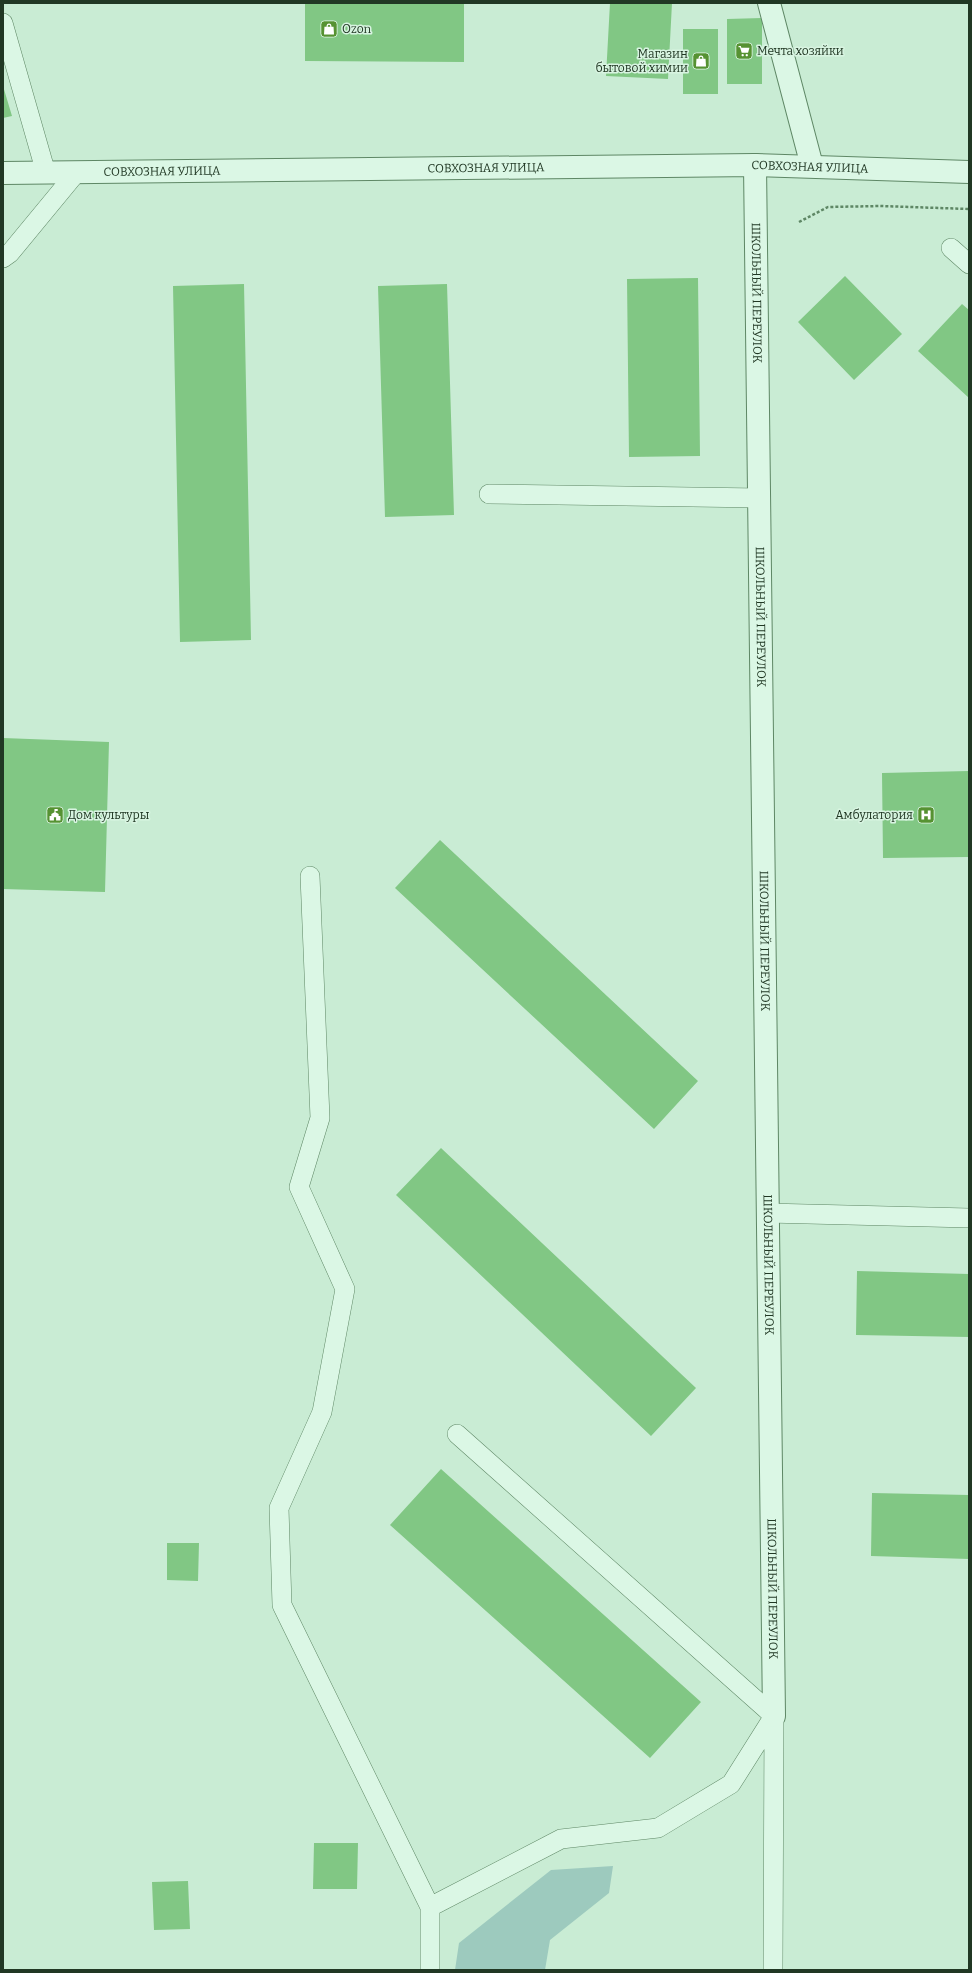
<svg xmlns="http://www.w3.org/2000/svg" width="972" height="1973" viewBox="0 0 972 1973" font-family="Bitter,serif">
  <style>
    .green { fill: #9dcabe }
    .building { fill: #81c784 }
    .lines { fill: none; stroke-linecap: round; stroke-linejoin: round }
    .lane-casing { stroke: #5e8765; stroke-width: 20 }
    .street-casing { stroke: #5e8765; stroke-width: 24 }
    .path { stroke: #5e8765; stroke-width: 2.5; stroke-dasharray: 3 2; stroke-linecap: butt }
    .lane { stroke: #dbf7e5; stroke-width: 19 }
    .street { stroke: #dbf7e5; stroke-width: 22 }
    .labels { text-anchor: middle; stroke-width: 3; stroke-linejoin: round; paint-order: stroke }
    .poi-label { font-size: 12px; fill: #213824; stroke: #d8f4e1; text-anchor: start }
    .street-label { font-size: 12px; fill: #213824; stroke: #d8f4e1 }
  </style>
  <rect width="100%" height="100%" fill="#c9ecd4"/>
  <!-- green -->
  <path class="green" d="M613,1866L609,1893L550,1940L545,1970H455L459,1943L551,1870Z"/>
  <!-- building -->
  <path class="building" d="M305,3H464V62L305,61Z
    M610,3H672L668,79L606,76Z
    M762,18V84H727V19Z
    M683,29H718V94H683Z
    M3,86L12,116L3,118Z
    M845,276L902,334L854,380L798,322Z
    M698,278L700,456L629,457L627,279Z
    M244,284L251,640L180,642L173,286Z
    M447,284L454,515L385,517L378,286Z
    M962,304L969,310V398L918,351Z
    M3,738L109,742L105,892L3,889Z
    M969,771V857L883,858L882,773Z
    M440,840L698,1081L654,1129L395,888Z
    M441,1148L696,1388L651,1436L396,1195Z
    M857,1271L969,1274V1337L856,1335Z
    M441,1469L701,1702L650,1758L390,1525Z
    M872,1493L969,1495V1559L871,1556Z
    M167,1543H199L198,1581L167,1580Z
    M314,1843H358L357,1889H313Z
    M188,1881L190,1929L154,1930L152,1882Z"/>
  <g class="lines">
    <defs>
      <path id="lane" d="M3,23L46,173
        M951,248L969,264
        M3,258L10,253L76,173
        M489,494L759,498
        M310,876L320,1118L299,1187L345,1289L322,1412L279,1508L282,1605L430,1907V1970
        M767,1213L969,1218
        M457,1434L774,1716L773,1970
        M430,1907L561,1839L658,1828L731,1784L774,1716"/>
      <g id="street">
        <path d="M769,3L812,166"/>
        <path id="s1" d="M755,165L774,1716"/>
        <path id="s2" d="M3,173L755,165L969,172"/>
      </g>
    </defs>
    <!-- lane casing -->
    <use href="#lane" class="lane-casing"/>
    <!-- street casing -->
    <use href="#street" class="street-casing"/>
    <!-- path -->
    <path class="path" d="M799,222L828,207L880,206L969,209"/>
    <!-- lane -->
    <use href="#lane" class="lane"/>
    <!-- street -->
    <use href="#street" class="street"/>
  </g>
  <!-- icons -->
  <defs>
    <symbol id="shop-square" viewBox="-11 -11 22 22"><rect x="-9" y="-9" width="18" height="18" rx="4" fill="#569232" stroke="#d8f4e1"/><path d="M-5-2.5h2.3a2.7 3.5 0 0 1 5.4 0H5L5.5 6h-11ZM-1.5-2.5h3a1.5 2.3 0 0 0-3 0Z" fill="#fff"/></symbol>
    <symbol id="supermarket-square" viewBox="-11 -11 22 22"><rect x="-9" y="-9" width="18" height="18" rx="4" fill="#569232" stroke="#d8f4e1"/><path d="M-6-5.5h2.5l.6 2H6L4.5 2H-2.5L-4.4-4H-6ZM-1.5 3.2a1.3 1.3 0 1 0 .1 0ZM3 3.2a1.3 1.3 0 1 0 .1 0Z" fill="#fff"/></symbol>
    <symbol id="civic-square" viewBox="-11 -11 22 22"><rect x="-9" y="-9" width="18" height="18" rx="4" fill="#569232" stroke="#d8f4e1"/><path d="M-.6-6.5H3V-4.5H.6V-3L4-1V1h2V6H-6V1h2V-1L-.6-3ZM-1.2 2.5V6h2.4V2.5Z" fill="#fff"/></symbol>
    <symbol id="hospital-square" viewBox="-11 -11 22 22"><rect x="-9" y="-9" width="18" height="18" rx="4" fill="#569232" stroke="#d8f4e1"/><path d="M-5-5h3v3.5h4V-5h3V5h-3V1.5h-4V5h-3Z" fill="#fff"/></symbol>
  </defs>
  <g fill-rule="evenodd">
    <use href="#shop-square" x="319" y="19" width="20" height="20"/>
    <use href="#supermarket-square" x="734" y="41" width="20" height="20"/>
    <use href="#shop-square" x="691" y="51" width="20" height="20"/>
    <use href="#civic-square" x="45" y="805" width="20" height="20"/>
    <use href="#hospital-square" x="916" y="805" width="20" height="20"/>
  </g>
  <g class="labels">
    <!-- poi labels -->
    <g class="poi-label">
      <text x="342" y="33">Ozon</text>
      <text x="757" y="55">Мечта хозяйки</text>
      <text x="688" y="58" text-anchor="end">Магазин<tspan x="688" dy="14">бытовой химии</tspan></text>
      <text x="68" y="819">Дом культуры</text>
      <text x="913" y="819" text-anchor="end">Амбулатория</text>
    </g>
    <!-- street labels -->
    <g class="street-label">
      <text dy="4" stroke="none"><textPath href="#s2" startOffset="807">СОВХОЗНАЯ УЛИЦА</textPath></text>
      <text dy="4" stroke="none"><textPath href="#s2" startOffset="483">СОВХОЗНАЯ УЛИЦА</textPath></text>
      <text dy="4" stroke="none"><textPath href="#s2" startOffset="159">СОВХОЗНАЯ УЛИЦА</textPath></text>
      <text dy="4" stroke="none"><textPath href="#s1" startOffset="128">ШКОЛЬНЫЙ ПЕРЕУЛОК</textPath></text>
      <text dy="4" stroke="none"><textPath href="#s1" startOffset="452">ШКОЛЬНЫЙ ПЕРЕУЛОК</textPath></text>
      <text dy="4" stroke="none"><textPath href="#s1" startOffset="776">ШКОЛЬНЫЙ ПЕРЕУЛОК</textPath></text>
      <text dy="4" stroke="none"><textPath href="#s1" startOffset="1100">ШКОЛЬНЫЙ ПЕРЕУЛОК</textPath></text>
      <text dy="4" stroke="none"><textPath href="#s1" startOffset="1424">ШКОЛЬНЫЙ ПЕРЕУЛОК</textPath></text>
    </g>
  </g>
  <!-- border -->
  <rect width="972" height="1973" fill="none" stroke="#213824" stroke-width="8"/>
</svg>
